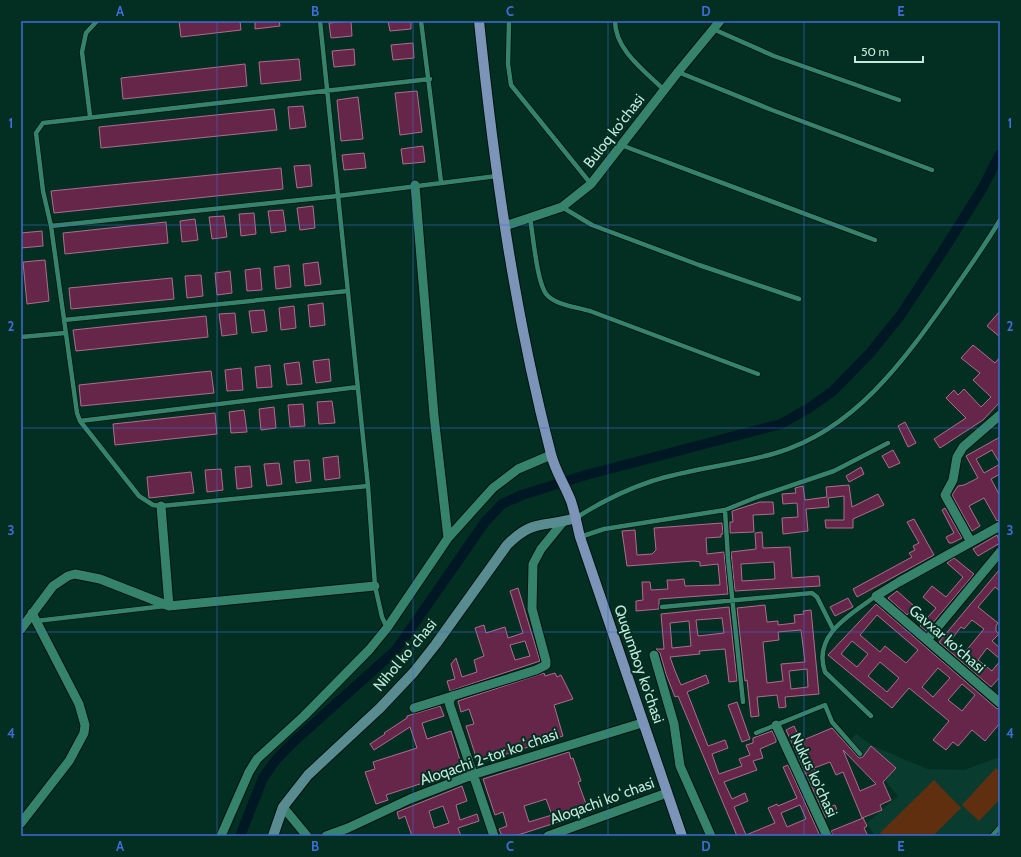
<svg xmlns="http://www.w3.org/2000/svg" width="1021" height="857" viewBox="0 0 1021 857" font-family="Cabin,sans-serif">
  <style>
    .built { fill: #093c2e }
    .green { fill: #602f10 }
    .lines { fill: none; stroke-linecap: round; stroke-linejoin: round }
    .canal { stroke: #001823; stroke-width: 10 }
    .building { fill: #662649; stroke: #ab6e8c; fill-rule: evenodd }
    .service-casing { stroke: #00140d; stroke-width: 6 }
    .minor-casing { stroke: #00140d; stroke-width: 11 }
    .secondary-casing { stroke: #00140d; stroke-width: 12 }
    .primary-casing { stroke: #00140d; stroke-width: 12 }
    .service { stroke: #35836a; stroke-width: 4.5 }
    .minor { stroke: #35836a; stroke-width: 9 }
    .secondary { stroke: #588c90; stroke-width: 10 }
    .primary { stroke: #7b94b7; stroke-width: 10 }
    .grid { fill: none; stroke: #3e6dd8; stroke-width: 1; stroke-opacity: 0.55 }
    .labels { text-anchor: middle; stroke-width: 4; stroke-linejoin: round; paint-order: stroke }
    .street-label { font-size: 15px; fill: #c4e9da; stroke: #032f22 }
    .neatline { fill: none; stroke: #3e6dd8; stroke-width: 1.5 }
    .grid-label { font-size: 13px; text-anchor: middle; font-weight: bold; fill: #3e6dd8 }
  </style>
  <rect width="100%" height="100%" fill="#032f22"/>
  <!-- built -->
  <path class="built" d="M856,734L873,746L927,769L964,770L1000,757V836H875L867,823L898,796L850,740Z"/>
  <!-- green -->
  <path class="green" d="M996,768L1000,771V799L979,821L962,805Z
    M934,780L961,808L933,836H882L880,833Z"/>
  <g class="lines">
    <!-- canal -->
    <path class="canal" d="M240,836L263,778L275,761L291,744L396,650L485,522L502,504L522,495L586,475L781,424L809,408L833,391L870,353L900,316L941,254L982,189L1000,154"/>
  </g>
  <!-- building -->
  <path class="building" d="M179,21H240L241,30L181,37Z
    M255,21H279L280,26L255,29Z
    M351,21L352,36L331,38L329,23Z
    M388,21H411V29L390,31Z
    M413,43L414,58L393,60L391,45Z
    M354,49L355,65L334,67L332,51Z
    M299,59L301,80L261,84L259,62Z
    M245,64L247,86L123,99L121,78Z
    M417,91L422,132L400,135L395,93Z
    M358,97L363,139L341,141L337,100Z
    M303,106L306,127L290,129L288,107Z
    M274,109L277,130L101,148L99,127Z
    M423,146L425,162L403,164L401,149Z
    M364,153L366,168L344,170L342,155Z
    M310,165L312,186L297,188L294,166Z
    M281,168L283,189L54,213L51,191Z
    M313,206L315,228L300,230L297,208Z
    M283,210L286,231L271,233L268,211Z
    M254,213L256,234L241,236L239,214Z
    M224,216L227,237L212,239L209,217Z
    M195,219L198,240L182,242L180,221Z
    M166,222L168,243L65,254L63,233Z
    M42,231L43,246L21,248V233Z
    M45,260L49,301L27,304L23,262Z
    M318,262L321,284L305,286L303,264Z
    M289,265L291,287L276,289L274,267Z
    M260,268L262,290L247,291L245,270Z
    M230,271L232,293L217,295L215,273Z
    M201,275L203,296L187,298L185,276Z
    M172,278L174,299L71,309L69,288Z
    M323,303L325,325L310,327L308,305Z
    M294,306L296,328L281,330L279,308Z
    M264,310L267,331L252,333L249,311Z
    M1000,311V337L987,326Z
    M235,313L237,334L222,336L219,314Z
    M206,316L208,337L76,351L73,330Z
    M973,345L995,363L1000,357V402L983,420L940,448L934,439L966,418L946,398L954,390L958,395L964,389L981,407L991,397L973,380L980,373L961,358Z
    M329,359L331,381L316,383L313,361Z
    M299,362L302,384L287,385L284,364Z
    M270,365L272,387L257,388L255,367Z
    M241,368L243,390L227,391L225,370Z
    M211,371L214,393L81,406L79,385Z
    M332,401L335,423L319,424L317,402Z
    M303,404L305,426L290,427L288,405Z
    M274,407L276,428L261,430L259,409Z
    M244,410L247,432L231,433L229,412Z
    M215,413L217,434L115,445L113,424Z
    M905,422L916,443L908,447L898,426Z
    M1000,437V474L991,479L1000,496V520L997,521L984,498L969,506L980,526L972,531L952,495L958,486L964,485L978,478L966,456ZM992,450L1000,464L984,473L976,459Z
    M893,450L900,463L889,468L882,456Z
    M338,456L340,478L325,480L323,458Z
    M309,460L311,481L296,483L294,461Z
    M279,463L282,484L267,486L264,464Z
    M250,466L252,487L237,489L235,467Z
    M861,467L864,474L849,482L846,476Z
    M221,469L223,490L207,492L205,470Z
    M191,472L194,493L149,498L147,477Z
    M849,485L852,507L878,494L884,505L853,519V528H826L825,520H844V496L828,498L829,507L806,509L808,531L783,534L782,518L798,517L797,503L783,504L782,494L796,493L795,488L803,486L805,500L827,497L826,487Z
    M760,502H773L774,514L753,515L754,532L730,533V522H733L732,511Z
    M945,508L962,538L952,543H949L946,537L954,533L942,510Z
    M914,519L934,555L857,597L853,589L912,557L909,553L915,550L913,546L919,543L907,522Z
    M722,523L723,534H721V537L706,538L707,554L724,552L728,594L659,599V609L636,611V601L643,600L642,582H650L651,590L668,589L667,580H675L684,579L685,586L720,585L718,564L700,566V562L694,561L627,566L622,531L635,530L637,555L652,554L656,550L654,528Z
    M762,532L763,548L790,547L792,578L819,576L820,586L735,591L731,552L756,549L755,533ZM774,562L775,579L742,581L741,564Z
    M997,535L1000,543L978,556L973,549Z
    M954,558L974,574L926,631L920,626L936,608L923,597L932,586L946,597L963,577L947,563Z
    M1000,569V591L995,587L978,607L998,623L996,626V631L999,634L992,641L1000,648V659L987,648L978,660L992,671L1000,661V677L991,687L939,642ZM972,620L984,629L965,652L951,640L961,627L964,629Z
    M518,588L540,661L450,691L447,681L455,679L451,664L456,658L462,677L477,672L474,660L484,656L475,628L484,625L486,633L505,627L508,638L523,633L510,591ZM525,641L530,656L515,660L510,645Z
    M897,591L914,606L907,615L888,598Z
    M848,598L853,607L835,616L830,607Z
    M876,604L996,708L1000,709V723L985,741L972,730L958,746L953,742L946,750L933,740L949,721L909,688L892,708L828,655ZM877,615L918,650L906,663L885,646L880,652L860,635ZM852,641L868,654L857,667L841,654ZM880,662L899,678L887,692L868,676ZM938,668L950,678L933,697L922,687ZM962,684L975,695L962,711L948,700Z
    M765,605L767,622L778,621V625L795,623L794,615L804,614L803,611L811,610L819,694L785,697L786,707L779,708L777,695L757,697L759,716L751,717L747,680L745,681L737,608ZM801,630L805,662L781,664L783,681L767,683L763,642L779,640L778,632ZM807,669L808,687L791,689L789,671Z
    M729,607L737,681L729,682L725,649L699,651L700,654L670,657L675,671L681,685L706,675L709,683L687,692L708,746L725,740L728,748L712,754L719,774L742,766L739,759L750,755L746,745L753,743V738L772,731L776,739V742L760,749L763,758L753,761L757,770L724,782L732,799L745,793L748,801L734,807L746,835L775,823L768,808L777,804L778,806L797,798L783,767L788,765L820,836H737L678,696L675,697L666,674L660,653L656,649H664L661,614ZM722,618L724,633L698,636L696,620ZM689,621L691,646L672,648L670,623ZM800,805L806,819L787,827L781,813Z
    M544,673L545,676L555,673L557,677L561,675L573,699L554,705L563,736L478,763L466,726L474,724L469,709L461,712L458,701Z
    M737,702L750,739L742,742L728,705Z
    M440,706L444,716L422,723L427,739L451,731L463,770L386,795L388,800L376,804L365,772L375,769L373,762L417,748L410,727L374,750L370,744L385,734L384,733L407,718V716Z
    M794,726L801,741L832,728L859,758L863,757L871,746L896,768L883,782L891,800L880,805L882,810L862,818L843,772L836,775L830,762L814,768L830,807L835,805L838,813L826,818L786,730ZM843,750L876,784L860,791Z
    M569,752L571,759L573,758L581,781L578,782L589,812L515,836H502L499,829L507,826L503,812L495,815L483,779ZM546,799L552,815L529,822L524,806Z
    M462,786L467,801L456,805L460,820L477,814L479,821L458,828L461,836H412L405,816L399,819L397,812ZM443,806L449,823L434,828L429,811Z
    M863,818L867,826L864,828L868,836H833L831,831Z"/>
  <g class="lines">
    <defs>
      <path id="service" d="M320,21L368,486L375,586L382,617L387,628
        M421,21L441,182
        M509,21L508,64L511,85L591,184
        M615,21C615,50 645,71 664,90
        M713,29L774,56L899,100
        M678,72L772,110L932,170
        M90,116L82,52L86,33L97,21
        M621,145L875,240
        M562,207L592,225L699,265L799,299
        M530,218C533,234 537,285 547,295C556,305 577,307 590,311C646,332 702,353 758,374
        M51,226L338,196L497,176
        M64,320L348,291
        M21,337L65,333
        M80,421L358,387
        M368,486L161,506L153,505L139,496L80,421L77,413L51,226L43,191L36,133L43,123L430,79
        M725,510L728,558L743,702
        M576,518C599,503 625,490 652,481C692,468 735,465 776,453C854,430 903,362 948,298C966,272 984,247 1000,220
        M580,537L604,529L725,510L757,497L834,471L888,443
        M662,607L812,593L817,597L833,629
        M36,621L165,606
        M871,716L825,672C812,635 851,614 876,596
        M756,733L825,705L832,722L860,754
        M992,836L1000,827"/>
      <path id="minor" d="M415,185L434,416L448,538
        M505,226L562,207L591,184L678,72L720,21
        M161,506L169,606
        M1000,526L899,582L876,596L1000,703
        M971,542L945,495L953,480L957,457L963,447L1000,415
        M21,629L53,586L68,576L75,574L100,579L169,606L375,586
        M927,640L1000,552
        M654,655L674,724L680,766L711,836
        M452,696L449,702L450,706L494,836
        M414,708L536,670L546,665V661L532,609L533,564L541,549L563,522
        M776,725L827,836
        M283,807L307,836
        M21,823L69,761L84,733L85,725L79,704L32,613
        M221,836L249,772L257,759L304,716L369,650L387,628L448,538L493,488L518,469L551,455
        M326,836L348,828L410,799L472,775L642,723
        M548,836L667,793"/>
      <path id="secondary" d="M273,836L283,807L308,775L380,708L414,672L436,644L507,545C534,518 543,528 576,518"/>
      <path id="primary" d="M479,21C494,166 514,312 551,454C555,471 565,485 571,501C575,513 577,525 580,537L682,836"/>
    </defs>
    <!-- service casing -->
    <use href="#service" class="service-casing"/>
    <!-- minor casing -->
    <use href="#minor" class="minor-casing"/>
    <!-- secondary casing -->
    <use href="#secondary" class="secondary-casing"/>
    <!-- primary casing -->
    <use href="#primary" class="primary-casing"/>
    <!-- service -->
    <use href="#service" class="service"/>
    <!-- minor -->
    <use href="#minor" class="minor"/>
    <!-- secondary -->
    <use href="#secondary" class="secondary"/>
    <!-- primary -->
    <use href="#primary" class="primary"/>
  </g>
  <!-- grid -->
  <path class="grid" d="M217,21V836M413,21V836M608,21V836M804,21V836M21,225H1000M21,428H1000M21,632H1000"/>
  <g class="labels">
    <!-- street labels -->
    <g class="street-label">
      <text transform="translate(614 131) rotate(-52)" y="5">Buloq ko'chasi</text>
      <text transform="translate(947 639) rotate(41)" y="5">Gavxar ko'chasi</text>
      <text transform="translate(405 655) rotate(-50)" y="5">Nihol koʻchasi</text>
      <text transform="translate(639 664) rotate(71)" y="5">Ququmboy ko'chasi</text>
      <text transform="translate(489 757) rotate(-19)" y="5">Aloqachi 2-tor koʻchasi</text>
      <text transform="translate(814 775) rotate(65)" y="5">Nukus ko'chasi</text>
      <text transform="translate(602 801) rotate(-20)" y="5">Aloqachi koʻchasi</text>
    </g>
  </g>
  <!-- border -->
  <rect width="1021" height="857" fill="none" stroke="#032f22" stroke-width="44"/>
  <!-- scale -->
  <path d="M855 56v6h68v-6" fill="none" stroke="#c4e9da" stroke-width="2"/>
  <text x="861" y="56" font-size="12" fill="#c4e9da" stroke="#032f22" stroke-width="3" paint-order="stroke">50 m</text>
  <rect x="22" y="22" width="977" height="813" class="neatline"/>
  <g class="grid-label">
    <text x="120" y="16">A</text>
    <text x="315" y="16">B</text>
    <text x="510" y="16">C</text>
    <text x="706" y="16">D</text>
    <text x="901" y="16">E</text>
    <text x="11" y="128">1</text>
    <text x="1010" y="128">1</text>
    <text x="11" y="331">2</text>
    <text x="1010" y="331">2</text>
    <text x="11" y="535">3</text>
    <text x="1010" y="535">3</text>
    <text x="11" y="738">4</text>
    <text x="1010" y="738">4</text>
    <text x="120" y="851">A</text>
    <text x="315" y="851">B</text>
    <text x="510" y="851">C</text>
    <text x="706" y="851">D</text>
    <text x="901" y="851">E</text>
  </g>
</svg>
